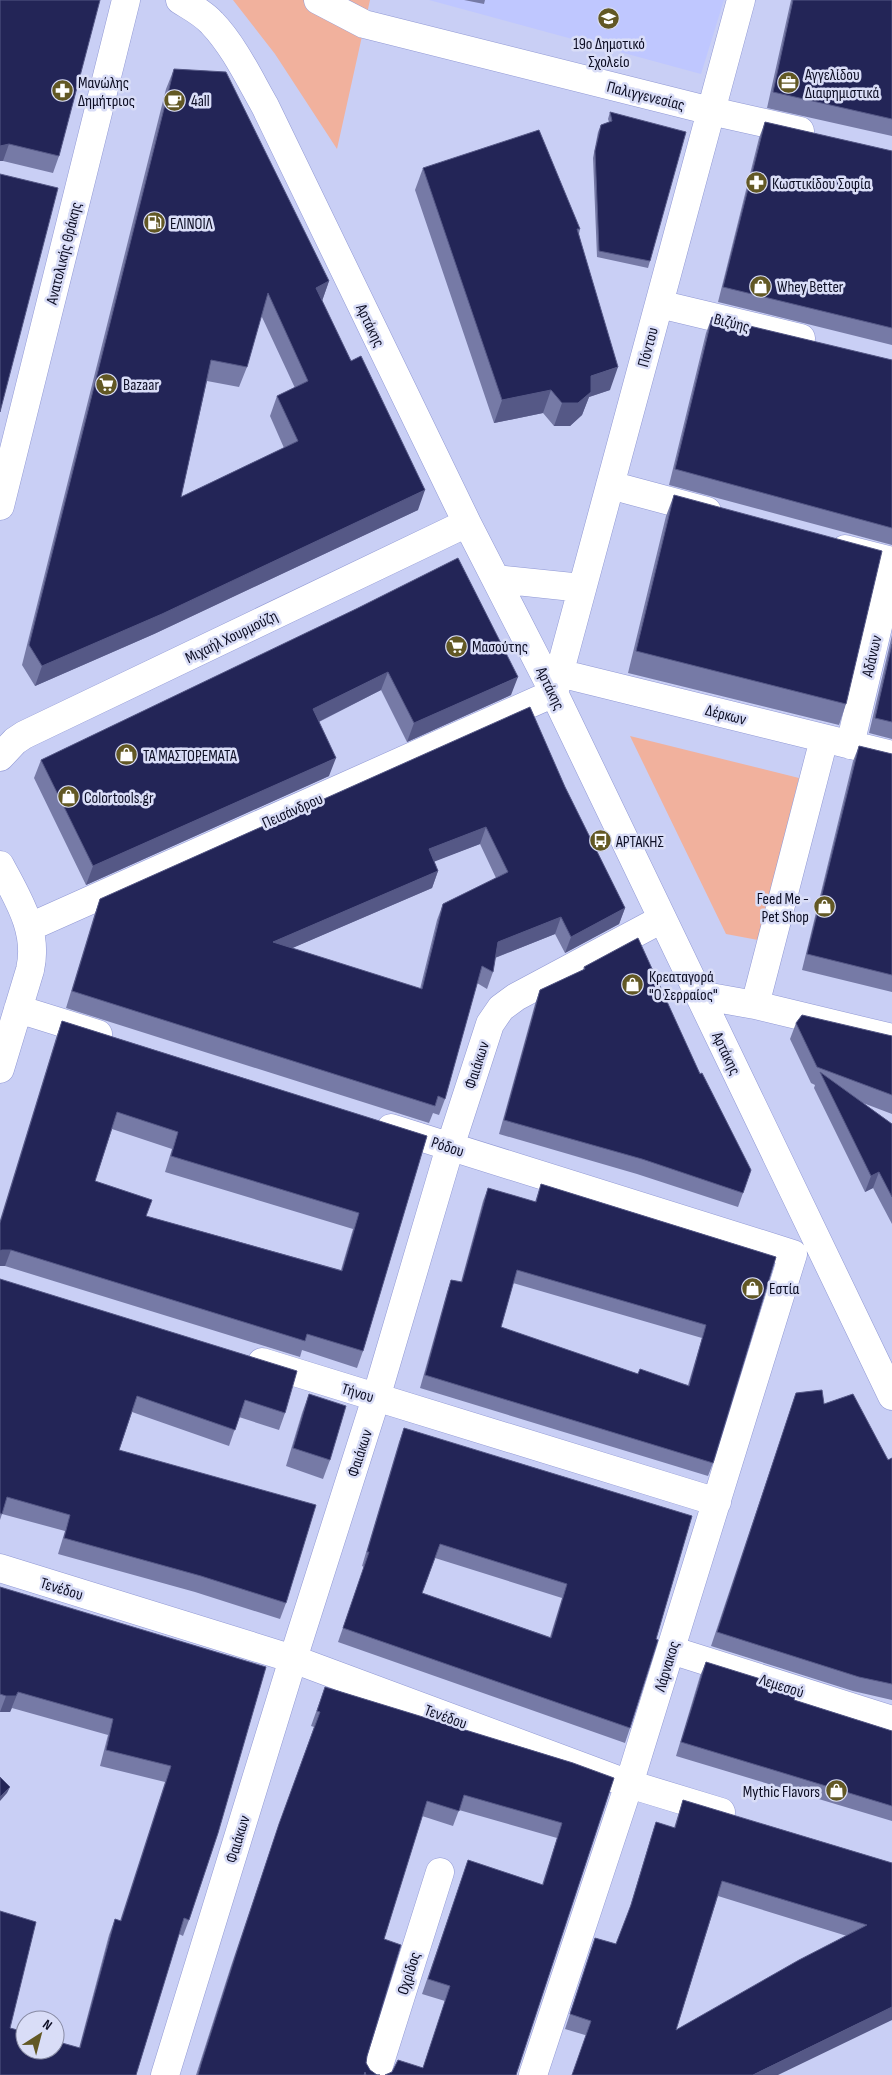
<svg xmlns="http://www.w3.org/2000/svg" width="892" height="2075" viewBox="0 0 892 2075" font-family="'Sofia Sans Condensed',sans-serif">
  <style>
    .built { fill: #bfc7ff }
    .green { fill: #f1b19d }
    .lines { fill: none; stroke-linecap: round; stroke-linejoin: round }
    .minor-casing { stroke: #9098d4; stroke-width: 29 }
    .minor { stroke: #fff; stroke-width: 28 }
    .wall { fill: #767aa6; fill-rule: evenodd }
    .shaded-wall { fill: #555886 }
    .building { fill: #232557; stroke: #555886; fill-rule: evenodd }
    .labels { text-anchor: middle; stroke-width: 5; stroke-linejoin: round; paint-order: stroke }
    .poi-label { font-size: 16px; fill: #0d0e24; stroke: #d9ddf7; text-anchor: start }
    .street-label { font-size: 16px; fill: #0d0e24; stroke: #d9ddf7 }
  </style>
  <rect width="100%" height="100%" fill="#c9cff5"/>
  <!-- built -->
  <path class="built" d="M429,0H724L701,74Z"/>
  <!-- green -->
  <path class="green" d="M233,0H370L337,149L275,54Z
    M630,736L799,778L758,940L726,934Z"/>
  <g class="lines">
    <defs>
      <path id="minor" d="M180,0C191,7 203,13 212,23C234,46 249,78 265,106L467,523L554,693L892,1396
        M318,0L364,24L711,111L800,131
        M659,304L801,338
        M610,485L707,511
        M0,506L126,0
        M845,549L892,561
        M496,579L582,588
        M559,673L892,755
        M554,693L741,0
        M850,745L892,567
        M0,757L15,741L24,735L467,523
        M0,865C18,899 39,931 30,970L0,1069
        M30,927L554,693
        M699,995L755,1005L892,1038
        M755,1005L824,739
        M18,1009L98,1034
        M391,1128L793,1254
        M262,1362L717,1502
        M0,1568L293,1659L629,1784L721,1812
        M671,1650L892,1720
        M165,2075L293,1659L376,1398L450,1147L490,1024L501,1008L516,997L662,919
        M376,2075L440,1872
        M533,2075L629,1784L793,1254"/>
    </defs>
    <!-- minor casing -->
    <use href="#minor" class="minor-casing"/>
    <!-- minor -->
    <use href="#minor" class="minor"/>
  </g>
  <!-- wall -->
  <path class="wall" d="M0,0L59,156L53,173L3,161H0Z
    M464,0H485L484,4Z
    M791,0H892V136L767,108Z
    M174,69L329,281L322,301L418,510L154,634L35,686L22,665L166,89ZM261,315L295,388L277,396L270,416L284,448L181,497L207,381L239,387L247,367Z
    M610,112L650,261L648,268L597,257L593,158L598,132L601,125L609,122L608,119Z
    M765,122L892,151V345L718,302L759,138Z
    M423,168L580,229L579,234L610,390L589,397L582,415L570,426H554L543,413L494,423L415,190Z
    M712,317L892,360V545L669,485L706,333Z
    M674,495L846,704L839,725L628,673L666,516Z
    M356,609L511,695L407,742L381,690L319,722L329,776L86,885L34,778L41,760Z
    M892,635V739L869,733Z
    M859,746L892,754V992L802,970L853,761Z
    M565,787L625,908L619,924L565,953L555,934L495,958L493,972L487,989L477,983L445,1099L439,1115L433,1113L429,1123L66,1008L94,916L100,899ZM480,844L496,878L443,904L437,920L420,989L292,948L432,888L438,871L434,861Z
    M584,967L743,1193L738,1207L637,1174L499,1134L535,1004L540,990L583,970Z
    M62,1021L427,1136L363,1351L357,1368L302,1350L300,1357L5,1266H0V1220L56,1038ZM112,1129L172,1149L165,1172L353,1229L341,1270L146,1216L95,1181Z
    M796,1023L892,1036V1114L863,1103L892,1124V1224L873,1188L865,1192L814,1088L815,1085L811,1083L790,1039Z
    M541,1184L776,1257L713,1463L708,1476L420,1388L447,1292L451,1280L461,1282L483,1201L488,1188L535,1202ZM513,1283L702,1338L688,1385L638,1374L501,1327Z
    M0,1279L285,1413L279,1430L239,1417L229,1446L132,1412L119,1450L286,1603L280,1619L195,1592L58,1554L65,1531L2,1514L0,1520Z
    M796,1393L824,1404L888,1460L892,1459V1700L853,1691L711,1646Z
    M309,1394L330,1460L323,1479L286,1466L302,1413Z
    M404,1428L692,1516L630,1728L625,1743L338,1642L364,1567L362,1566L399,1442ZM435,1558L562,1598L550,1637L422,1593Z
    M0,1587L266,1667L189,1920L183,1936L179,1934L136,2075L10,2028L79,2048L109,1935L115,1919L120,1921L165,1782L100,1766L108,1735L12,1708L10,1712H0Z
    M706,1662L794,1700L892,1731V1821L676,1756L700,1676Z
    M325,1687L573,1763L516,2075L423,2068L445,2001L422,1994L463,1875L542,1885L557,1838L459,1810L453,1826L422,1816L384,1939L367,2056L366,2063L370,2070L377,2075H380H196L231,1966L274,1839L314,1727L311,1726Z
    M683,1800L892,1863V2020L585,2035L565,2029L595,1938L616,1944L627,1917L651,1837L656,1822L674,1828ZM718,1896L847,1936L676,2030Z"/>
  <!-- shaded-wall -->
  <path class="shaded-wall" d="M9,144L3,161H0V146Z
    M329,281L322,301L316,288Z
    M618,367L610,390L589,397L582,415L570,426H554L562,403L591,376Z
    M551,390L543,413L494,423L502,400Z
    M425,490L418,510L154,634L35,686L42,666Z
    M388,672L381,690L306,728L313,709Z
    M518,677L511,695L407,742L414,723Z
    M336,758L329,776L86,885L93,866Z
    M486,827L480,844L423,866L429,849Z
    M438,871L432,888L267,959L273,942Z
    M625,908L619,924L565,953L571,937Z
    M561,917L555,934L492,959L498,942Z
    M879,1172L873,1188L865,1192L871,1176Z
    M2,1250H11L5,1266H0V1251Z
    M18,1692L10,1712H0L6,1696Z
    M10,1787L7,1793L0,1801V1797Z
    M892,2007V2020L778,2075H753Z"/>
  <!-- building -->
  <path class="building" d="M0,0H100L59,156L9,144L0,146Z
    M793,0H892V119L773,92Z
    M174,69L226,72L329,281L316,288L351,361L361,356L425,490L162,614L42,666L29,645ZM268,293L308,381L277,396L298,441L181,497L211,360L247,367Z
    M610,112L686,132L650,261L599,251L595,151L601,125L612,121Z
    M765,122L892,151V328L723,287Z
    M539,130L580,229H577L618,367L591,376V392L578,403H562L551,390L502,400L423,168Z
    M0,174L58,188L0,412Z
    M712,317L892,360V528L675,469Z
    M674,495L882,551L846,704L636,651Z
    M458,558L518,677L414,723L388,672L313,709L336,758L93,866L41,760L356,609Z
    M892,644V722L875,718Z
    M530,707L565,787L625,908L571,937L561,917L498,942L493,972L482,966L445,1099L438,1096L435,1106L72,991L100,899ZM486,827L508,872L443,904L422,989L273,942L438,871L429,849Z
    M859,746L892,754V975L807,954Z
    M638,938L700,1074L702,1073L751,1170L743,1193L642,1159L504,1120L540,990L585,969L584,967Z
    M802,1015L892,1036V1095L817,1067L796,1023Z
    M62,1021L427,1136L363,1351L307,1334L305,1341L11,1250H2L0,1251V1223ZM117,1112L178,1132L171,1156L359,1213L342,1271L146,1216L152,1200L95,1181Z
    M820,1072L892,1124V1197L879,1172L871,1176Z
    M541,1184L776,1257L713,1463L425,1375L451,1280L462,1282L488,1188L536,1202ZM517,1270L706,1325L689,1386L640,1369L638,1374L501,1327Z
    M0,1279L297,1371L285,1413L245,1400L235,1430L137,1396L119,1450L316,1505L286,1603L201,1576L64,1538L70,1515L7,1497L2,1514L0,1513Z
    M822,1390L824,1404L853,1394L888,1460L892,1458V1684L859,1677L717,1632L796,1393Z
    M309,1394L346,1406L330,1460L293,1448Z
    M404,1428L692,1516L656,1639L658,1640L630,1728L343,1628L369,1552H367ZM440,1544L567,1584L551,1638L422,1593Z
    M0,1587L266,1667L218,1833L189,1920L184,1918L136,2075H0V1911L36,1922L10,2028L25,2032V2050H55V2041L80,2048L115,1919L121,1921L171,1766L106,1750L113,1719L18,1692L16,1696H6L0,1694Z
    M706,1662L796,1690L794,1700L892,1731V1806L681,1742Z
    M325,1687L573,1763L614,1778L516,2075H385L392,2072L398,2060L423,2068L450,1986L428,1979L468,1860L543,1885L562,1823L464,1795L459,1811L427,1801L384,1939L401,1945L367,2056L366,2063L370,2070L377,2075H380H366L365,2072L364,2075H198L201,2064L237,1951L279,1824L320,1712L317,1711Z
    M0,1777L10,1787L0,1797Z
    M683,1800L892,1863V2007L753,2075H572L591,2021L570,2014L595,1938L616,1944L631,1905L656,1822L675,1828ZM722,1881L867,1925L799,1960L676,2030Z"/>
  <!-- icons -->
  <defs>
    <symbol id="school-disc" viewBox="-11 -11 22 22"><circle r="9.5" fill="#625824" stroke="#d9ddf7"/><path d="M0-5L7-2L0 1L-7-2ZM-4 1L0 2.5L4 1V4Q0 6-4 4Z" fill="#fff"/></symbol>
    <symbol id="office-disc" viewBox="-11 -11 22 22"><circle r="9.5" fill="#625824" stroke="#d9ddf7"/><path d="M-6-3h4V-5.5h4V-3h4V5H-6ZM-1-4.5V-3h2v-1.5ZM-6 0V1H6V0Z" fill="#fff"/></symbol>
    <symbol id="pharmacy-disc" viewBox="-11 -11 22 22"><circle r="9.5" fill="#625824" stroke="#d9ddf7"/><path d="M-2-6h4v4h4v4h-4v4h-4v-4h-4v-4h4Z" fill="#fff"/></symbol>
    <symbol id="cafe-disc" viewBox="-11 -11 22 22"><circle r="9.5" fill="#625824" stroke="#d9ddf7"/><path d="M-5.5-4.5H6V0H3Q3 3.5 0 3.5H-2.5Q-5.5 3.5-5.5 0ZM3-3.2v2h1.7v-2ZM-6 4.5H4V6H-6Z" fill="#fff"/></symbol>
    <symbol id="fuel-disc" viewBox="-11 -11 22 22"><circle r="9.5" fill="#625824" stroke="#d9ddf7"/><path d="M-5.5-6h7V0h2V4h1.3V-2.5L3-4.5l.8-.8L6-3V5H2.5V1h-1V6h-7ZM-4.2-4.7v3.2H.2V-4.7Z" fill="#fff"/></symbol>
    <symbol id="shop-disc" viewBox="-11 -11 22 22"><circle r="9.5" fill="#625824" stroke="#d9ddf7"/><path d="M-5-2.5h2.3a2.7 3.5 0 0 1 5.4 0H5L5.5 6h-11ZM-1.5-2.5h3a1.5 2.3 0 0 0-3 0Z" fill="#fff"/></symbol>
    <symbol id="supermarket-disc" viewBox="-11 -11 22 22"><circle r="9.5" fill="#625824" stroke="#d9ddf7"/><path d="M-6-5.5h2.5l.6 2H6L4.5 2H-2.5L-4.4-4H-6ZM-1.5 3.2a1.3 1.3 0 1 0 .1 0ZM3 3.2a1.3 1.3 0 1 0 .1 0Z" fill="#fff"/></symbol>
    <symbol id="bus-disc" viewBox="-11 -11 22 22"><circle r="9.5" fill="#625824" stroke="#d9ddf7"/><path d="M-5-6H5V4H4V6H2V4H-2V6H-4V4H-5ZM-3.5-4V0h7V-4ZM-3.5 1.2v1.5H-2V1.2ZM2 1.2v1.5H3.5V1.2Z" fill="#fff"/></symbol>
  </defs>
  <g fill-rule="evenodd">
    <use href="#school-disc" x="596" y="6" width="25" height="25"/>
    <use href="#office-disc" x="776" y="70" width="25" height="25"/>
    <use href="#pharmacy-disc" x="50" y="78" width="25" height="25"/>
    <use href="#cafe-disc" x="162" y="88" width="25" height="25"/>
    <use href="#pharmacy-disc" x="744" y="170" width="25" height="25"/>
    <use href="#fuel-disc" x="142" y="210" width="25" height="25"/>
    <use href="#shop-disc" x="748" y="274" width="25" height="25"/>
    <use href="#supermarket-disc" x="94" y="372" width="25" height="25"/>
    <use href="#supermarket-disc" x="444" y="634" width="25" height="25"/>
    <use href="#shop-disc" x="114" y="742" width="25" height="25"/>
    <use href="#shop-disc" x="56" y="784" width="25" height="25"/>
    <use href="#bus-disc" x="588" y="828" width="25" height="25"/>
    <use href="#shop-disc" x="812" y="894" width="25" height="25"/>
    <use href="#shop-disc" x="620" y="972" width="25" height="25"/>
    <use href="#shop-disc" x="740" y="1276" width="25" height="25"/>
    <use href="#shop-disc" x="824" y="1778" width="25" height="25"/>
  </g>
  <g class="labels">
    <!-- poi labels -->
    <g class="poi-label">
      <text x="609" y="49" text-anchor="middle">19ο Δημοτικό<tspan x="609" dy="18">Σχολείο</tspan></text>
      <text x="805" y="80">Αγγελίδου<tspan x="805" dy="18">Διαφημιστικά</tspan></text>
      <text x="78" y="88">Μανώλης<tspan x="78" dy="18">Δημήτριος</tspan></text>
      <text x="191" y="106">4all</text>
      <text x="772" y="189">Κωστικίδου Σοφία</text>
      <text x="170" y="229">ΕΛΙΝΟΙΛ</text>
      <text x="777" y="292">Whey Better</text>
      <text x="123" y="390">Bazaar</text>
      <text x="472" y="652">Μασούτης</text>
      <text x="143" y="761">ΤΑ ΜΑΣΤΟΡΕΜΑΤΑ</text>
      <text x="84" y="803">Colortools.gr</text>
      <text x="616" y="847">ΑΡΤΑΚΗΣ</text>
      <text x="809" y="904" text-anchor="end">Feed Me -<tspan x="809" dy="18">Pet Shop</tspan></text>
      <text x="649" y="982">Κρεαταγορά<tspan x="649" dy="18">"Ο Σερραίος"</tspan></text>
      <text x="769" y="1294">Εστία</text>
      <text x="820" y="1797" text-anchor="end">Mythic Flavors</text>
    </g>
    <!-- street labels -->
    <g class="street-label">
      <text transform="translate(646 95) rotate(14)" y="6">Παλιγγενεσίας</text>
      <text transform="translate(63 253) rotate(-76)" y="6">Ανατολικής Θράκης</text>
      <text transform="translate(732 322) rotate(14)" y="6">Βιζύης</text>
      <text transform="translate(371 325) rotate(64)" y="6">Αρτάκης</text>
      <text transform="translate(647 347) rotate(-75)" y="6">Πόντου</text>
      <text transform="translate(231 636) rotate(-26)" y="6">Μιχαήλ Χουρμούζη</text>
      <text transform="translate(871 656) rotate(-77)" y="6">Αδάνων</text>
      <text transform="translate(551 688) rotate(64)" y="6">Αρτάκης</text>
      <text transform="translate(726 714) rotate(14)" y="6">Δέρκων</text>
      <text transform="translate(292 810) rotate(-24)" y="6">Πεισάνδρου</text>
      <text transform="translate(727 1053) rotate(64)" y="6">Αρτάκης</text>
      <text transform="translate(476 1065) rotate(-72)" y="6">Φαιάκων</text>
      <text transform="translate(448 1146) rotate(18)" y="6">Ρόδου</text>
      <text transform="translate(358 1392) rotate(17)" y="6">Τήνου</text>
      <text transform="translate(359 1453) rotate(-72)" y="6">Φαιάκων</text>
      <text transform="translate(62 1588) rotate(17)" y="6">Τενέδου</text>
      <text transform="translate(666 1666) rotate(-73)" y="6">Λάρνακος</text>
      <text transform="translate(782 1685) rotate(18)" y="6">Λεμεσού</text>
      <text transform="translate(446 1716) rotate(20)" y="6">Τενέδου</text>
      <text transform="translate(237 1839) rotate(-73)" y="6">Φαιάκων</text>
      <text transform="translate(408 1973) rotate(-72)" y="6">Οχρίδος</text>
    </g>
  </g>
  <!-- north arrow -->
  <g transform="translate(40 2035) rotate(36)"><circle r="24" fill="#d9ddf7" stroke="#878aa3"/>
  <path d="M0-4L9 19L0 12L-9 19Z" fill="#625824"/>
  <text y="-8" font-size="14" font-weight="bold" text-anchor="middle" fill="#0d0e24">N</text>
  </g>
</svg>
